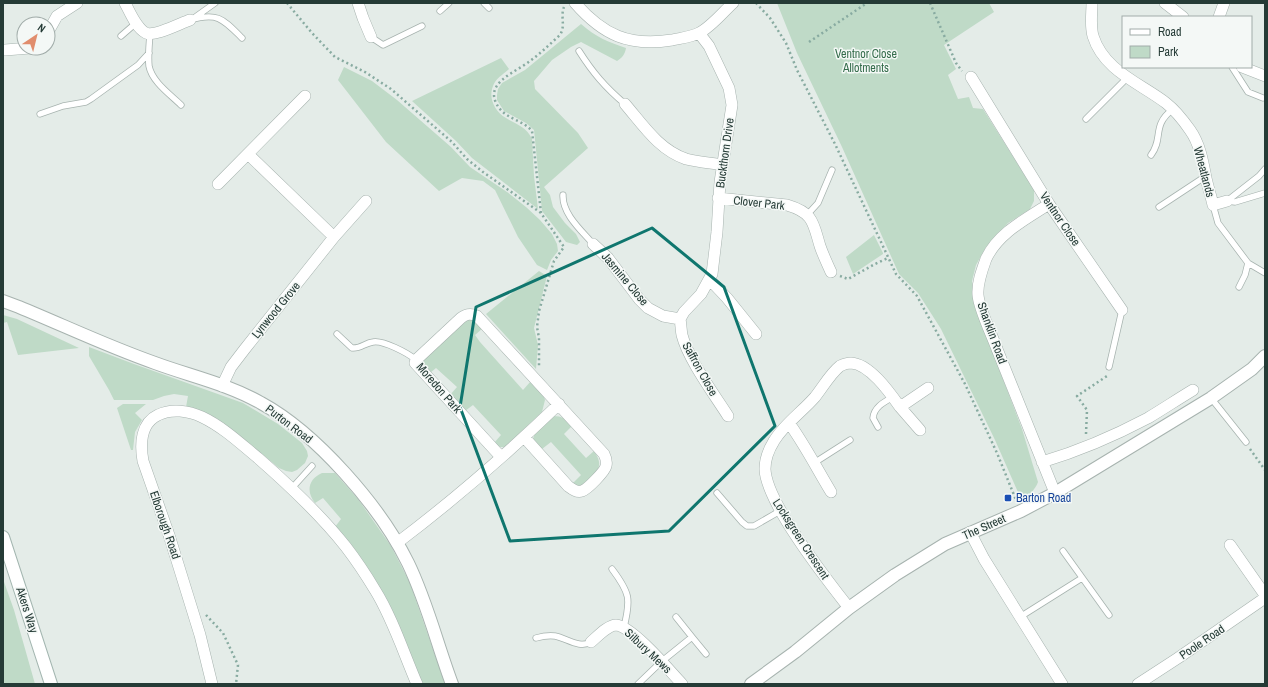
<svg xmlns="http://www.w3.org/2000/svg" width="1268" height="687" viewBox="0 0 1268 687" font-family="'Archivo Narrow',sans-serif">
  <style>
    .green { fill: #bfdac7 }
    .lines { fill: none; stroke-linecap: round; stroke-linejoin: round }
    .service-casing { stroke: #a7b3af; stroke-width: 7 }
    .minor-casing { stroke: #a7b3af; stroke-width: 12 }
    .tertiary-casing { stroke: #a7b3af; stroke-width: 14 }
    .secondary-casing { stroke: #a3b6b0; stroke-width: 14 }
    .path { stroke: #88aba1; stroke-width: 2.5; stroke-dasharray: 2 3; stroke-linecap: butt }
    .service { stroke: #fff; stroke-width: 5.5 }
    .minor { stroke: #fff; stroke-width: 11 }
    .tertiary { stroke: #fff; stroke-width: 12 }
    .secondary { stroke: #fff; stroke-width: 12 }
    .marked { fill: none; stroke: #0f766e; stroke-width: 3; stroke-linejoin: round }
    .transit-dot { fill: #1a4fb4; stroke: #f4f8f6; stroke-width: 1.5 }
    .labels { text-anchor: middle; stroke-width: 3; stroke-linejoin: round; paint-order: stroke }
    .park-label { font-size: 12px; fill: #356d4c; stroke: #f4f8f6 }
    .street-label { font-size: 12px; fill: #253b36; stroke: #f4f8f6 }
    .transit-label { font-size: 12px; fill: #164399; stroke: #f4f8f6; text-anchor: start }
  </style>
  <rect width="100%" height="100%" fill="#e4ece8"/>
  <!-- green -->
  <path class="green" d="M777,3H989L994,12L944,45L956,69L948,75L958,99L969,97L973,108L983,109L1034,190V201L1030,209L1008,223L986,247L976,265L972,281L975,306L1022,429L1038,482C1035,490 1029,496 1021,499L995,440L941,329L918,293L899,274L842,147L797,53Z
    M581,24C596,37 608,42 626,48C625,54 622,58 617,61L581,42L571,47L552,60L534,81L535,89L578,133L588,148L544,187L550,195L553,207L565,223L576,234L580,242L577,245L566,242L542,211L534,130L526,123L504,111L497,100V95L498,89L502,83L525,70Z
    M501,58L509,69C505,73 498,77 495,82C487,95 493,110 506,118C516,124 527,127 532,139L534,176L538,209L472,158L456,141L412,101Z
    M344,67L372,81L397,100L451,147L470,167L507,192L526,207L540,220L552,234L557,244L558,251L551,260L547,270L537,265L518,237L495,190L483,181L462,178L439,191L386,142L338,80Z
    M874,235L883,253V254L853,274L846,257Z
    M539,271L547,276L534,328L538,345L536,369L486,314Z
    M3,315L17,319L79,348L18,355L7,322L3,323Z
    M473,318L483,328L475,335L480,342L523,390L531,381L543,394L545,400L542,412L505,447H500L494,443L501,435L473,405L465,411L450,395L457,387L436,368L430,373L425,368L423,362L427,356L460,322Z
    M89,347L134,364L243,403L278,424L302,443L307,451L308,456L305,463L297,470L292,472L286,471L279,468L246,441L232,430L186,407L188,396L174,394L164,396L153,400H114L109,390L89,356Z
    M123,404H146L135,413L142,420L135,432L133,450H131L117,408Z
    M553,416C562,416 566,419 572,426L564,434L586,458L594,451C606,468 595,474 582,485L578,486L573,483L581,475L551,442L542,449L533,439L535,433Z
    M322,473H335L358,499L391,546L410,583L445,684H420L399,631L335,527L341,519L323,498L315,503C306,492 308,479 322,473Z
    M3,579L14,610L35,684H3Z"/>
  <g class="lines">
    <defs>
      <path id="service" d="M484,3L489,8
        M440,11L449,3
        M194,18L215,3
        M190,20C218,12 223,19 242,38
        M150,34C149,45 148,56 149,66C152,82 171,95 181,105
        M121,36L136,23
        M371,37L383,45L422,26
        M579,51C593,73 605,87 625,104
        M1232,67L1248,92L1263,98
        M40,114L63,106L86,102L91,99L138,65L149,53
        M1086,119L1127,78
        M1151,155C1164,138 1151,126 1173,109
        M563,195C562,214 582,231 593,244
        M1227,201L1259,176L1265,169
        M1227,201L1235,202L1265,193
        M1213,205L1218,223L1248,263
        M1159,207L1206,176
        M807,215L818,203L832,170
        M1239,287L1245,275L1248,263L1265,273
        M337,334L352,348C360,349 365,343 373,342C383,340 408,353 416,360
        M1109,367L1122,310
        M1211,398L1246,442
        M878,427L873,418C874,407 884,402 893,397
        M814,463L850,440
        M292,488L312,466
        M717,493L742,522L747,526H754L780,511
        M1063,551L1109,615
        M612,569C630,593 631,599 624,627
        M1020,617L1082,578
        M692,637L706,654
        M536,638C543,636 548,635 555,636C566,638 580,649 591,642
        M638,684L661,662L692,637L676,617"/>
      <path id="minor" d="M125,3C130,12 136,28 146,33C154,37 181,23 190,20
        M358,3L363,18L371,37
        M575,3C603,35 629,47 672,40C681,38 691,37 699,33C711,27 723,12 733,3
        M1092,3C1092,14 1090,25 1093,36C1104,71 1140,83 1166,103C1175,110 1183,120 1190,130C1200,144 1203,162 1206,178C1208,187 1211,196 1213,205L1227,201
        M1165,3L1183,17
        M1219,17L1224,3
        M48,32L57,16L77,3
        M5,50L30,48
        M1242,67L1265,76
        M971,77L1049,204L1122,310
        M625,104C643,125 659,150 686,159C698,162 711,163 723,165
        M249,155L334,237
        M218,184L305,96
        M718,198L787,205C814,213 813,223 820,246C823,255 827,263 831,272
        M1049,204C1026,219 998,233 986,259C982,270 977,283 978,295C979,309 992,335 997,349C1016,397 1036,445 1055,493
        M593,244L608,258L639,299L648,308L663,316L680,319
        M710,280L727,298L756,334
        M680,319L684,312L701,294L712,274L717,232L720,182L732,105L729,88L709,46L699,33
        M680,319C681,324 681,330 682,335C688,359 714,394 728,416
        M222,386L231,367L244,350L334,237L366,201
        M900,407L920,430
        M789,423C805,445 817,469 831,492
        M501,457L415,363L416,360L461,318C466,314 470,313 477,316L604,454C606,458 607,462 606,466C605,471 588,489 582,491C577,493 572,489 568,486L524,437
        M1042,462C1079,451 1114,436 1148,418C1163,409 1178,399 1193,390
        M970,532L984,559L1062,684
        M397,543C454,500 508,453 559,404
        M1230,545L1265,595
        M849,608C827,580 766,503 765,469C765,459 769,449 774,441C784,424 802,412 815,397C823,387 830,374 840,366C844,364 847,363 851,363C870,364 890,393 900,407L928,388
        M591,642C597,637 608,625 616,625C632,626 670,671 682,684
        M212,684L200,635L169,535L143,461C140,444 141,423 158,415C172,408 189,411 202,417C223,427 241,444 258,458C290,486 320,514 346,547C356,560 366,575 375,590C392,617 404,654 417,684
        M1138,684L1178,658L1265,598"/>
      <path id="tertiary" d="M3,301L19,307C65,326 109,347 155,363C190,376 228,384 261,403C316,433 380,506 408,563C427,602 437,644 452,684
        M751,684L795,652L849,608L895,575L945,544L1021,511L1055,493L1211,398L1252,369L1265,356"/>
      <path id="secondary" d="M3,537L51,684"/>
    </defs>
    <!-- service casing -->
    <use href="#service" class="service-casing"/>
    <!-- minor casing -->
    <use href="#minor" class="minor-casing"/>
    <!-- tertiary casing -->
    <use href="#tertiary" class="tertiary-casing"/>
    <!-- secondary casing -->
    <use href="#secondary" class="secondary-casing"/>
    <!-- path -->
    <path class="path" d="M287,3L312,33L335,57L365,72L391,89L452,142L467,159L483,172L541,213L564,247L554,261L539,311L537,327L539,338V366
      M756,3L770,18L786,43L797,70L835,144L896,274L917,296L965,384L997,453L1016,500
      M930,3L956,63L962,71
      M809,42L867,3
      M541,213L532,131C524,121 508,119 500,109C480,84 515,73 530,61C541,53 550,44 560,35C566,25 560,17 564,7
      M840,276L848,279L875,264L888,258
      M1086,434L1087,410L1077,396L1107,376V375
      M1250,449L1265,470
      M206,615L223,633L238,665L236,684"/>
    <!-- service -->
    <use href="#service" class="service"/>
    <!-- minor -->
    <use href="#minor" class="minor"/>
    <!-- tertiary -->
    <use href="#tertiary" class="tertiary"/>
    <!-- secondary -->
    <use href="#secondary" class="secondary"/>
  </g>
  <!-- marked area -->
  <path class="marked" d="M652,228L724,287L775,426L669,531L510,541L460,407L476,307Z"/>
  <!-- markers -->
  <rect class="transit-dot" x="1004" y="494" width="8" height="8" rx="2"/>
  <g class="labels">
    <!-- park labels -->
    <g class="park-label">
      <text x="866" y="58">Ventnor Close<tspan x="866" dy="14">Allotments</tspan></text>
    </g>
    <!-- street labels -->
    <g class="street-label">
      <text transform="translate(725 153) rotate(-82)" y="4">Buckthorn Drive</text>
      <text transform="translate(1204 172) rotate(75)" y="4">Wheatlands</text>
      <text transform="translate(759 203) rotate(6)" y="4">Clover Park</text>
      <text transform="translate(1060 219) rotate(56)" y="4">Ventnor Close</text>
      <text transform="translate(625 279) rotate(50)" y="4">Jasmine Close</text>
      <text transform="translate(276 310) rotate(-51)" y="4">Lynwood Grove</text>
      <text transform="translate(992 333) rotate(70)" y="4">Shanklin Road</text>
      <text transform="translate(700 369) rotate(61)" y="4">Saffron Close</text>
      <text transform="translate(439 388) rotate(49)" y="4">Moredon Park</text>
      <text transform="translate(289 424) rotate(37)" y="4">Purton Road</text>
      <text transform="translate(165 525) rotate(71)" y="4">Elborough Road</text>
      <text transform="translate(984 527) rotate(-24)" y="4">The Street</text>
      <text transform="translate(801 539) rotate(57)" y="4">Locksgreen Crescent</text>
      <text transform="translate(27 610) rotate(72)" y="4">Akers Way</text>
      <text transform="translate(1202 642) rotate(-34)" y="4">Poole Road</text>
      <text transform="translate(648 651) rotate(43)" y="4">Silbury Mews</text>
    </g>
    <!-- transit labels -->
    <g class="transit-label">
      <text x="1016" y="502">Barton Road</text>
    </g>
  </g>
  <!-- border -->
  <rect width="1268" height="687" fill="none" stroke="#253b36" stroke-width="8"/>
  <!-- legend -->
  <rect x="1122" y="16" width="130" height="52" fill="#f4f8f6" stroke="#a1aca9"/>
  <rect x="1130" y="29" width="20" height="6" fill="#ffffff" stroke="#a1aca9"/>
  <text x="1158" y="36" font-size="12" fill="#253b36">Road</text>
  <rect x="1130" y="46" width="20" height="12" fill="#bfdac7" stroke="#a1aca9"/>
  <text x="1158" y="56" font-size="12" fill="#253b36">Park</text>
  <!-- north arrow -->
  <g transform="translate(36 36) rotate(35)"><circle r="19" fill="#f4f8f6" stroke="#a1aca9"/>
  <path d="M0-3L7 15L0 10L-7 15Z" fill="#e18d6d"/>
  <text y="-6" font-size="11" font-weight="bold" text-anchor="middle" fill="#253b36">N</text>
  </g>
</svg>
